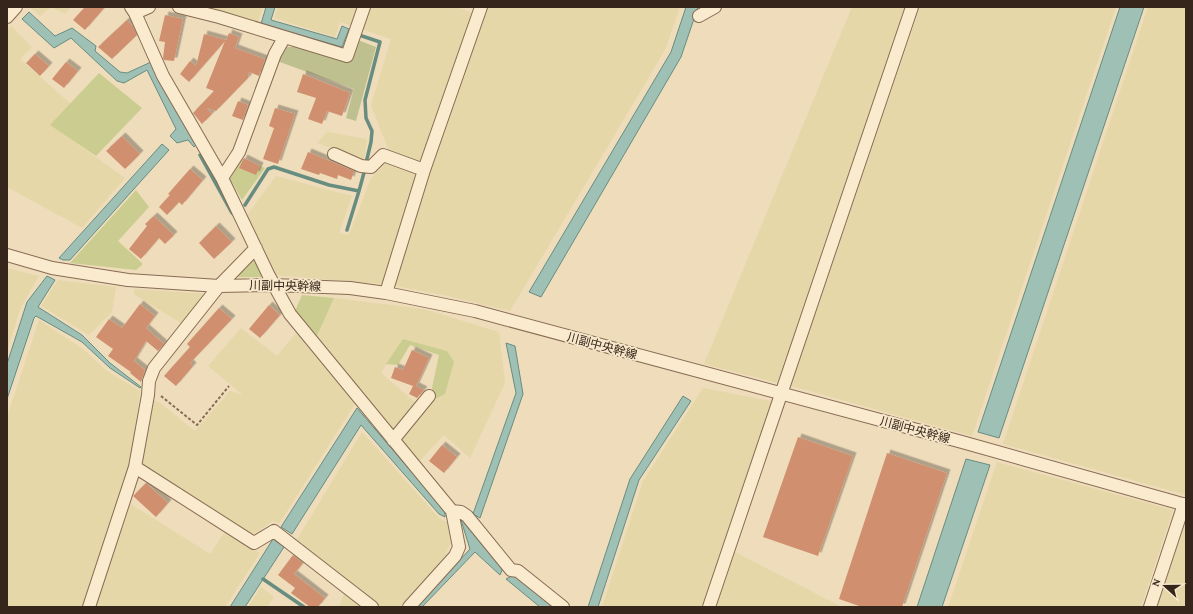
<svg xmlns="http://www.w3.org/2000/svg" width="1193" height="614" viewBox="0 0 1193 614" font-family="'Crimson Pro','Noto Sans JP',serif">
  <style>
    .farmland { fill: #e5d7a8 }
    .green { fill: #cacd8f }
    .cemetery { fill: #bec18f }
    .water { fill: #9fc0b4; stroke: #678d81 }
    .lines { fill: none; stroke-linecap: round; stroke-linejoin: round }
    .stream { stroke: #678d81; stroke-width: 3.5 }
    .building { fill: #d0906f; filter: url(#shadow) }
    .minor-casing { stroke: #876c54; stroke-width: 14 }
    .path { stroke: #876c54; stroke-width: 2; stroke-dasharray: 3 2; stroke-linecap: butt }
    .minor { stroke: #faeace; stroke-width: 12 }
    .labels { text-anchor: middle; stroke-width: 3.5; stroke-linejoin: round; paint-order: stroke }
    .street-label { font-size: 12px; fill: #35251a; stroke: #f7e7cb }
  </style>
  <defs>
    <filter id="shadow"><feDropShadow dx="3.5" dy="-3.5" stdDeviation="0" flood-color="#0004"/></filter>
  </defs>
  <rect width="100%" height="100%" fill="#efdcbb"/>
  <!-- farmland -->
  <path class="farmland" d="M30,7H51L40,16Z
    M51,7H71L65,14Z
    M197,7H263L257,24Z
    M278,7H359L352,26L340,22L335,37L274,18Z
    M369,7H455L474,13L422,164L389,151L371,105L391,39L361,29Z
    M485,7H680L665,50L510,311L448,296L390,285Z
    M852,7H905L777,383L704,364Z
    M920,7H1116L972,436L791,386Z
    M1148,7H1186V495L1003,444Z
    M11,26L32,47L20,59L71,104L51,125L125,178L82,228L7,187V31Z
    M327,132L367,139L364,159L317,143Z
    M388,161L418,174L382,284L273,275L247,215L276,176L352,196L339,233L349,235L371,178Z
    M7,268L39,276L21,307L7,351Z
    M58,280L116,287L112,312L89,335L41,306Z
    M134,289L207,294L181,323L134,294Z
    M334,298L424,309L499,332L505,383L470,458L444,435L418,463L399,438L429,402L447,351L403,339L381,373L416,403L393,432L317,336Z
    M39,320L83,349L107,371L140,391L131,459L82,607H7V417Z
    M241,328L277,356L296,333L356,402L279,524L273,521L248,537L140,466L153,401L159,402L195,431L230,391L243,395L208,366Z
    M703,388L771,401L703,607H602L643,481Z
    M362,432L439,518L448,523L451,542L444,558L400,607H381L296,541Z
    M997,462L1173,510L1141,607H948Z
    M129,503L210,554L224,533L260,553L225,607H95Z
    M1186,521V607H1157Z
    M733,551L842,607H715Z
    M261,587L274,597L267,607H248Z
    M345,591L365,607H339Z"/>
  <!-- green -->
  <path class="green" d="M99,73L142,108L96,156L50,125Z
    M240,158L265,168L242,200L230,179Z
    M136,190L149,207L118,241L143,264L136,270L70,263Z
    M251,258L256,259L264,277H236Z
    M302,295L334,298L317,336L295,311Z
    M403,339L447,351L454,362L445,394L429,402L439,355L410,345L398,365L386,364Z"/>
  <!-- cemetery -->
  <path class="cemetery" d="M358,40L376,47L356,121L346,118L354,89L277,61L283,47H306L350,62Z"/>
  <!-- water -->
  <path class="water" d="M266,7H275L271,20L337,39L342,26L349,29L342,47L261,24Z
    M686,7H698L681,57L541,297L529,292L671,52Z
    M1120,7H1144L999,438L978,432Z
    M29,12L55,36L72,28L96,46L95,51L120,72L127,73L151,62L196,145L194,147L188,140L177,143L170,136L176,129L147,70L124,83L117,81L71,38L54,48L22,19Z
    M162,144L169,150L70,260H63L59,258Z
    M47,276L55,280L38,307L82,335L110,363L141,387L140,388L110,368L82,342L36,316L34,318L7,399V364L27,302Z
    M506,343L515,346L523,394L480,518L473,514L516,393Z
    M683,396L691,401L639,480L598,607H588L630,479Z
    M357,408L445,511V517L439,514L361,425L292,534L281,527Z
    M966,459L990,465L942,607H917Z
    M463,519L503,568L500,575L475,552L422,607H416L470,549L461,520Z
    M273,539L284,547L245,607H230Z
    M514,575L553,607H540L506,579Z"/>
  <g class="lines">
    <!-- stream -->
    <path class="stream" d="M362,36L380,42L365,100L366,118L372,131L371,142L366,163
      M200,155L232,213
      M245,205L268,169L274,167L329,185L359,191
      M347,230L359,191L365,169
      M263,579L304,607"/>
  </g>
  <!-- building -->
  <path class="building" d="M85,7H105L85,30L73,20Z
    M165,15L183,19L174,61L164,60L163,58L165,42L159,41Z
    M127,20L133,26L137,35L112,59L98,47Z
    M229,33L239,37L235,48L265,59L259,76L249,72L248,78L216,111L207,108L212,114L202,124L193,113L214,91L206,88L225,41L189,82L180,74L190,61L196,66L204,34L226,40Z
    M35,54L49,66L40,76L26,63Z
    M66,62L78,71L64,88L52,79Z
    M303,74L350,93L342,116L327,111L322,124L308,119L316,98L297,92Z
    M238,101L248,105L243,120L232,116Z
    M275,108L295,114L278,164L263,159L274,128L269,126Z
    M122,136L140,154L125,169L106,151Z
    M308,152L354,171L351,180L338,175L337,179L320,173L319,175L301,169Z
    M244,158L260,166L256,175L239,168Z
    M190,169L203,180L182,205L179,202L167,215L159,207L170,195L168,194Z
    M154,216L174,235L165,244L159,238L141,259L129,249L147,226L145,224Z
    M216,226L232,242L214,259L199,243Z
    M140,304L155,316L146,328L164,344L158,351L146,341L134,361L145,370L141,382L130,373L131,372L108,356L113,349L96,337L109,319L122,328Z
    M269,305L280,315L260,338L249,329Z
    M219,308L232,319L190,363L193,366L176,386L164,376L190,347L187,344Z
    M412,350L429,358L416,386L424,390L417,398L409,394L413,386L391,378L395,367L403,370Z
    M798,437L853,456L818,556L763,537Z
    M442,445L457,457L444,473L429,461Z
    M887,453L947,473L902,607H862L839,599Z
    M146,483L168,503L156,517L133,496Z
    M293,555L303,563L294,574L325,598L318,607H310L291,593L295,588L278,575Z"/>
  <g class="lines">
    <defs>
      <path id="minor" d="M131,7L135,13L163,76L222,178L269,276L290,314L452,511L459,547L455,556L409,607
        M179,7L219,17L347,56L364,7
        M135,13L149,7
        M699,16L715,7
        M7,17L16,7
        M334,154L361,166L371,167L383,155L424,170
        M222,178L239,152L275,54L284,38
        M7,255L52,268L128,280L219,286L273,285L350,288L386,293L475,311L962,442L1186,505
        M386,293L424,170L481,7
        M393,440L429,396
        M135,467L254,543L274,531L372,607
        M452,511L461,512L467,516L511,570L518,571L563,607
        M89,607L135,467L148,395L149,381L154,368L219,286L256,248
        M709,607L912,7
        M1150,607L1184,504"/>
    </defs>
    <!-- minor casing -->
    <use href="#minor" class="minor-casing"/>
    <!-- path -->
    <path class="path" d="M161,396L197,425L229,386"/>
    <!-- minor -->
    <use href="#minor" class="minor"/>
  </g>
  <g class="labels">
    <!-- street labels -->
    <g class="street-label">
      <text transform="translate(285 286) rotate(1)" y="4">川副中央幹線</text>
      <text transform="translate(602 346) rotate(15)" y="4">川副中央幹線</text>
      <text transform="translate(915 430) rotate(15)" y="4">川副中央幹線</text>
    </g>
  </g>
  <!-- border -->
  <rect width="1193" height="614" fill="none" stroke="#35251a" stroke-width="16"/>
  <!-- north arrow -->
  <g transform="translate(1165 586) rotate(291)" stroke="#f7e7cb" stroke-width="3" paint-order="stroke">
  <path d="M0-3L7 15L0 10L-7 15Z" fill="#35251a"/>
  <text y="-6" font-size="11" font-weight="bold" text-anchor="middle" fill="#35251a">N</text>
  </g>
</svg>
